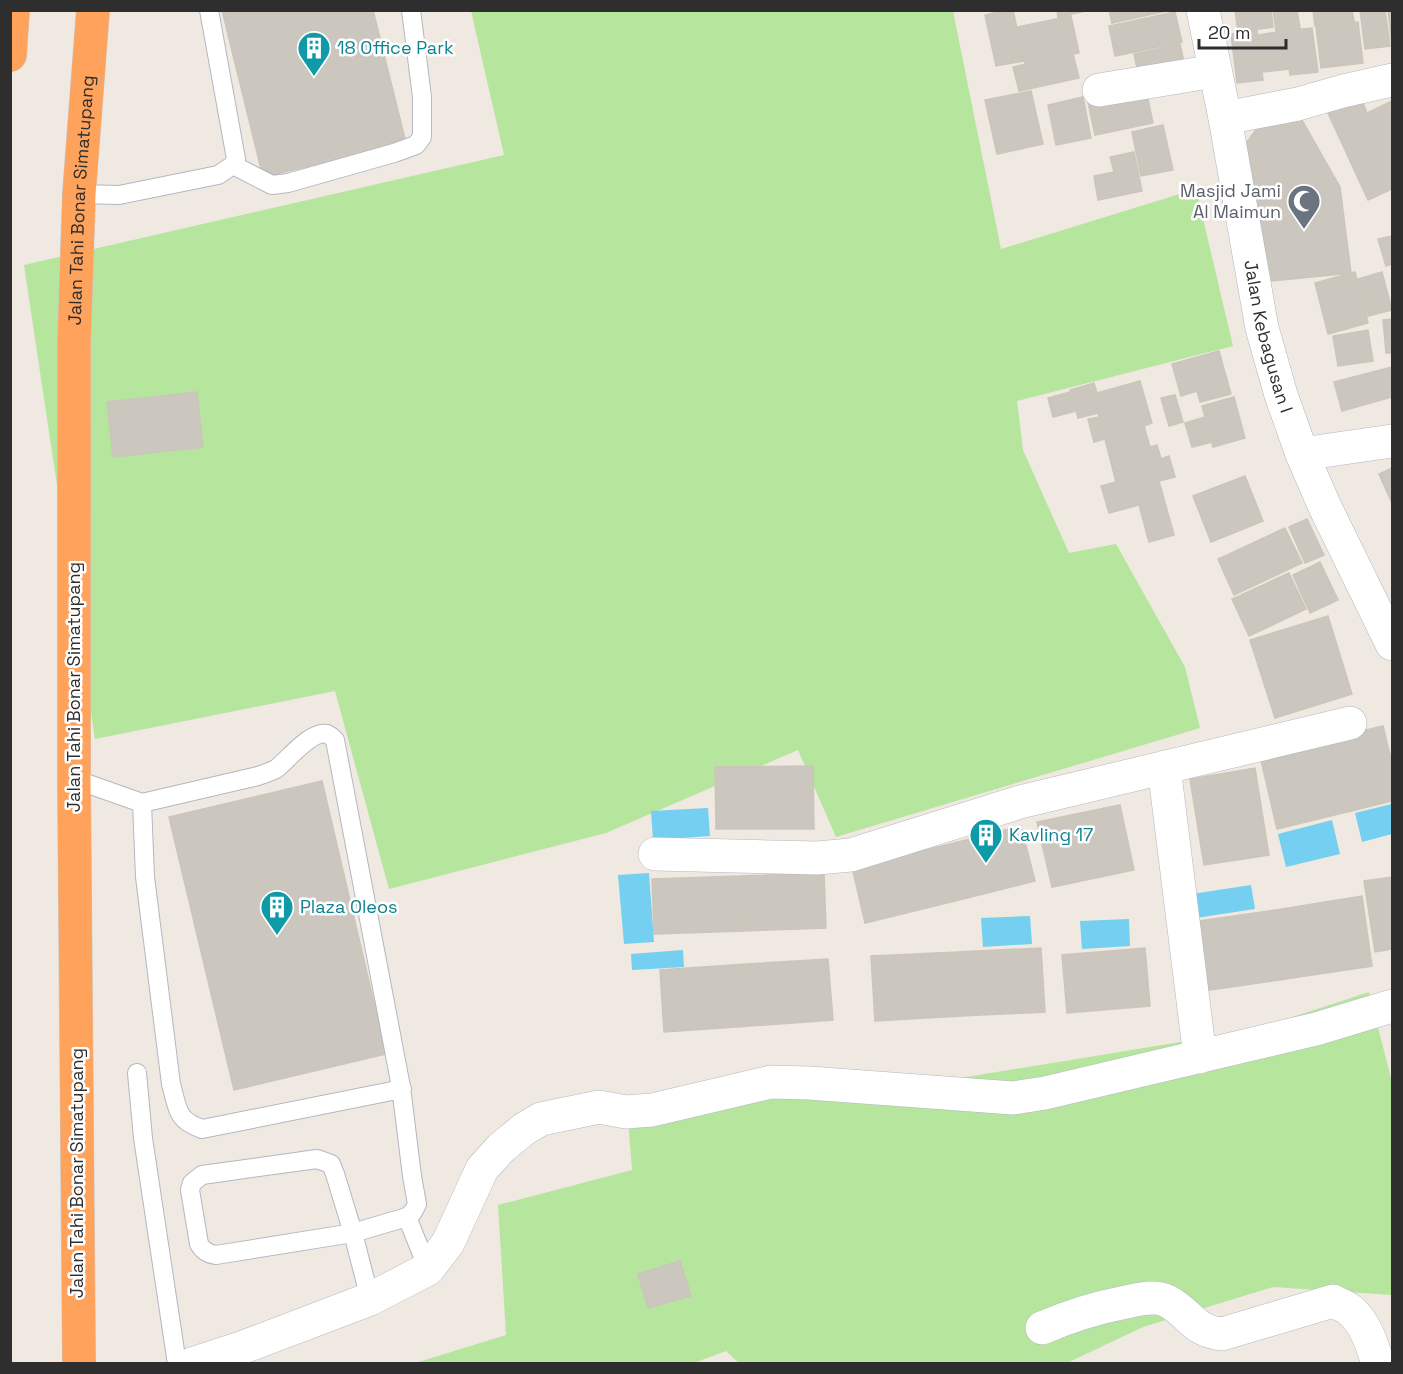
<svg xmlns="http://www.w3.org/2000/svg" width="1403" height="1374" viewBox="0 0 1403 1374" font-family="'Space Grotesk',sans-serif">
  <style>
    .green { fill: #b6e59e }
    .water { fill: #75cff0 }
    .building { fill: #cbc7bf; stroke: #cbc5ba; stroke-width: 1.5 }
    .lines { fill: none; stroke-linecap: round; stroke-linejoin: round }
    .lane-casing { stroke: #b4b7c1; stroke-width: 20 }
    .street-casing { stroke: #b4b7c1; stroke-width: 34 }
    .secondary-casing { stroke: #b4b7c1; stroke-width: 34 }
    .highway-casing { stroke: #c9c9c9; stroke-width: 34 }
    .lane { stroke: #fff; stroke-width: 18 }
    .street { stroke: #fff; stroke-width: 33 }
    .secondary { stroke: #fff; stroke-width: 33 }
    .highway { stroke: #ffa35c; stroke-width: 33 }
    .labels { text-anchor: middle; stroke-width: 5; stroke-linejoin: round; paint-order: stroke }
    .culture-label { font-size: 18px; fill: #0d838f; stroke: #fff; text-anchor: start }
    .worship-label { font-size: 18px; fill: #5b616d; stroke: #fff; text-anchor: end }
    .street-label { font-size: 18px; fill: #2e2e2e; stroke: #fff }
  </style>
  <rect width="100%" height="100%" fill="#efe9e1"/>
  <!-- green -->
  <path class="green" d="M471,11H953L1001,249L1196,189L1233,346L1017,401L1023,450L1069,553L1116,544L1185,667L1200,728L836,837L798,750L606,833L389,889L335,691L95,739L24,265L504,155Z
    M1369,992L1392,1082V1295L1273,1287L1143,1327L1067,1363L740,1364L726,1351L691,1364H412L506,1335L498,1205L632,1170L628,1118L726,1077L936,1082L1253,1030Z"/>
  <!-- water -->
  <path class="water" d="M1392,804V834L1362,842L1355,813Z
    M708,808L710,836L653,840L651,811Z
    M1332,820L1340,854L1286,867L1278,834Z
    M649,873L654,942L624,944L618,875Z
    M1251,885L1255,909L1196,918L1192,894Z
    M1030,916L1032,944L983,947L981,918Z
    M1129,919L1130,946L1082,949L1080,921Z
    M683,950L684,967L632,970L631,954Z"/>
  <!-- building -->
  <path class="building" d="M222,10H373L406,143L263,177Z
    M1006,10H1013L1024,61L996,66L985,15Z
    M1057,10H1090L1058,17Z
    M1109,10H1165L1166,11L1112,23Z
    M1235,10H1271L1273,27L1238,32Z
    M1273,10H1297L1300,28L1276,31Z
    M1313,10H1352L1354,21L1315,26Z
    M1360,10H1385L1390,46L1365,49Z
    M1388,10H1392V46Z
    M1175,12L1182,42L1115,56L1109,26Z
    M1071,16L1079,53L1025,64L1017,27Z
    M1358,22L1363,63L1321,68L1316,27Z
    M1312,28L1318,72L1290,75L1284,31Z
    M1257,30L1263,80L1237,83L1231,34Z
    M1283,31L1288,69L1263,72L1258,35Z
    M1180,44L1185,67L1139,77L1134,54Z
    M1073,54L1079,78L1019,91L1013,67Z
    M1146,90L1153,123L1095,135L1088,102Z
    M1031,91L1043,144L997,154L985,100Z
    M1083,97L1091,138L1056,145L1048,105Z
    M1361,98L1367,113L1392,101V189L1368,200L1328,113Z
    M1302,120L1340,187L1351,273L1272,281L1245,145L1260,124Z
    M1163,125L1173,170L1141,176L1132,132Z
    M1134,152L1142,191L1098,200L1094,176L1114,172L1110,157Z
    M1392,236V264L1386,266L1378,239Z
    M1355,272L1368,323L1328,334L1315,283Z
    M1382,272L1392,310L1368,316L1358,279Z
    M1392,319V353H1386L1383,320Z
    M1368,330L1373,361L1338,366L1333,336Z
    M1219,351L1231,394L1200,402L1197,391L1181,396L1172,364Z
    M1392,367V397L1342,411L1334,382Z
    M1140,381L1152,423L1144,426L1150,447L1157,445L1161,459L1169,456L1175,477L1159,481L1174,535L1149,542L1139,505L1109,513L1101,486L1116,482L1105,439L1094,442L1088,419L1099,417L1098,413L1078,418L1076,411L1053,417L1048,398L1070,392V390L1094,383L1097,393Z
    M197,392L203,447L113,457L107,402Z
    M1175,395L1183,422L1169,426L1161,398Z
    M1234,397L1245,438L1213,447L1212,442L1192,447L1185,423L1205,417L1202,406Z
    M1392,468V503L1379,474Z
    M1245,476L1263,521L1211,542L1193,496Z
    M1307,519L1324,555L1305,563L1289,527Z
    M1285,528L1302,563L1234,595L1218,559Z
    M1320,562L1338,600L1310,613L1293,575Z
    M1289,573L1306,609L1249,636L1232,599Z
    M1328,616L1352,694L1275,718L1250,640Z
    M1383,726L1392,763V801L1347,812L1329,739Z
    M1329,739L1347,812L1277,829L1260,756Z
    M813,766L814,829H716L715,767Z
    M1255,768L1269,855L1204,865L1190,779Z
    M322,781L386,1054L234,1090L169,817Z
    M1120,805L1134,870L1052,887L1037,822Z
    M1021,826L1035,881L951,902L938,847Z
    M938,847L951,902L865,923L852,867Z
    M824,873L826,928L743,931L741,876Z
    M741,876L743,931L654,934L652,879Z
    M1392,877V949L1375,952L1364,881Z
    M1362,896L1372,966L1286,979L1275,910Z
    M1275,910L1286,979L1204,991L1193,922Z
    M1041,948L1045,1012L961,1016L958,952Z
    M1145,948L1150,1006L1067,1013L1062,955Z
    M958,952L961,1016L875,1021L871,956Z
    M828,959L833,1020L750,1026L746,964Z
    M746,964L750,1026L664,1032L660,970Z
    M680,1261L691,1296L648,1308L638,1274Z"/>
  <g class="lines">
    <defs>
      <path id="lane" d="M233,165L272,185L288,183L394,153L416,145L422,137V97L411,10
        M79,194L119,195L218,175L233,165L236,159L209,10
        M74,779L142,803L258,776C264,774 270,772 276,769C288,760 311,730 327,734C330,735 333,738 335,740L401,1087L412,1176L417,1204L413,1212L407,1217L353,1233L216,1255C208,1254 203,1251 199,1244L190,1190L192,1183L202,1175L317,1159L331,1164L335,1174L353,1233L370,1299
        M142,803L145,877L171,1084C178,1109 176,1120 202,1129L402,1089
        M137,1073L143,1138L177,1364
        M407,1217L428,1269"/>
      <path id="street" d="M1099,90L1215,71
        M1225,118L1298,104L1343,91L1392,80
        M1302,454L1392,441
        M1164,767L1200,1057
        M655,854L817,858L851,855L1020,802L1350,723
        M1042,1328C1072,1315 1095,1308 1126,1302C1140,1299 1155,1295 1167,1301C1190,1313 1193,1331 1222,1334L1333,1301C1338,1304 1345,1306 1350,1310C1366,1324 1372,1344 1378,1364
        M192,1364L241,1348L370,1299L428,1269L448,1243L482,1169L501,1148L524,1129L541,1119L599,1107L626,1112L652,1110L771,1082L809,1083L1013,1098L1045,1093L1316,1029L1392,1006"/>
      <g id="secondary">
        <path id="s1" d="M1203,10L1225,118L1262,328L1281,395L1302,454L1325,507L1392,644"/>
      </g>
      <g id="highway">
        <path d="M10,55L13,10"/>
        <path id="s2" d="M79,1364L74,779V345L79,194L93,10"/>
      </g>
    </defs>
    <!-- lane casing -->
    <use href="#lane" class="lane-casing"/>
    <!-- street casing -->
    <use href="#street" class="street-casing"/>
    <!-- secondary casing -->
    <use href="#secondary" class="secondary-casing"/>
    <!-- highway casing -->
    <use href="#highway" class="highway-casing"/>
    <!-- lane -->
    <use href="#lane" class="lane"/>
    <!-- street -->
    <use href="#street" class="street"/>
    <!-- secondary -->
    <use href="#secondary" class="secondary"/>
    <!-- highway -->
    <use href="#highway" class="highway"/>
  </g>
  <!-- icons -->
  <defs>
    <symbol id="building-pin" viewBox="-11 -11 22 30"><path d="M0 17L-7.5 6A9.5 9.5 0 1 1 7.5 6Z" fill="#0f9aa8" stroke="#fff"/><path d="M-4-6H4V6H1V3H-1V6H-4ZM-2.5-4.3h1.7v1.8h-1.7ZM.8-4.3h1.7v1.8H.8ZM-2.5-1h1.7V.8h-1.7ZM.8-1h1.7V.8H.8Z" fill="#fff"/></symbol>
    <symbol id="mosque-pin" viewBox="-11 -11 22 30"><path d="M0 17L-7.5 6A9.5 9.5 0 1 1 7.5 6Z" fill="#6b7280" stroke="#fff"/><path d="M3.5-4.9A6 6 0 1 0 3.5 4.9A5 5 0 1 1 3.5-4.9Z" fill="#fff"/></symbol>
  </defs>
  <g fill-rule="evenodd">
    <use href="#building-pin" x="295" y="29" width="38" height="52"/>
    <use href="#mosque-pin" x="1285" y="182" width="38" height="52"/>
    <use href="#building-pin" x="967" y="816" width="38" height="52"/>
    <use href="#building-pin" x="258" y="888" width="38" height="52"/>
  </g>
  <g class="labels">
    <!-- culture labels -->
    <g class="culture-label">
      <text x="337" y="54">18 Office Park</text>
      <text x="1009" y="841">Kavling 17</text>
      <text x="300" y="913">Plaza Oleos</text>
    </g>
    <!-- worship labels -->
    <g class="worship-label">
      <text x="1281" y="197">Masjid Jami<tspan x="1281" dy="21">Al Maimun</tspan></text>
    </g>
    <!-- street labels -->
    <g class="street-label">
      <text dy="6" stroke="none"><textPath href="#s2" startOffset="1164">Jalan Tahi Bonar Simatupang</textPath></text>
      <text dy="6" stroke="none"><textPath href="#s1" startOffset="333">Jalan Kebagusan I</textPath></text>
      <text transform="translate(74 687) rotate(-90)" y="6">Jalan Tahi Bonar Simatupang</text>
      <text transform="translate(77 1173) rotate(-90)" y="6">Jalan Tahi Bonar Simatupang</text>
    </g>
  </g>
  <!-- border -->
  <rect width="1403" height="1374" fill="none" stroke="#2e2e2e" stroke-width="24"/>
  <!-- scale -->
  <path d="M1199 39v9h87v-9" fill="none" stroke="#2e2e2e" stroke-width="3"/>
  <text x="1208" y="39" font-size="18" fill="#2e2e2e" stroke="#ffffff" stroke-width="4.5" paint-order="stroke">20 m</text>
</svg>
